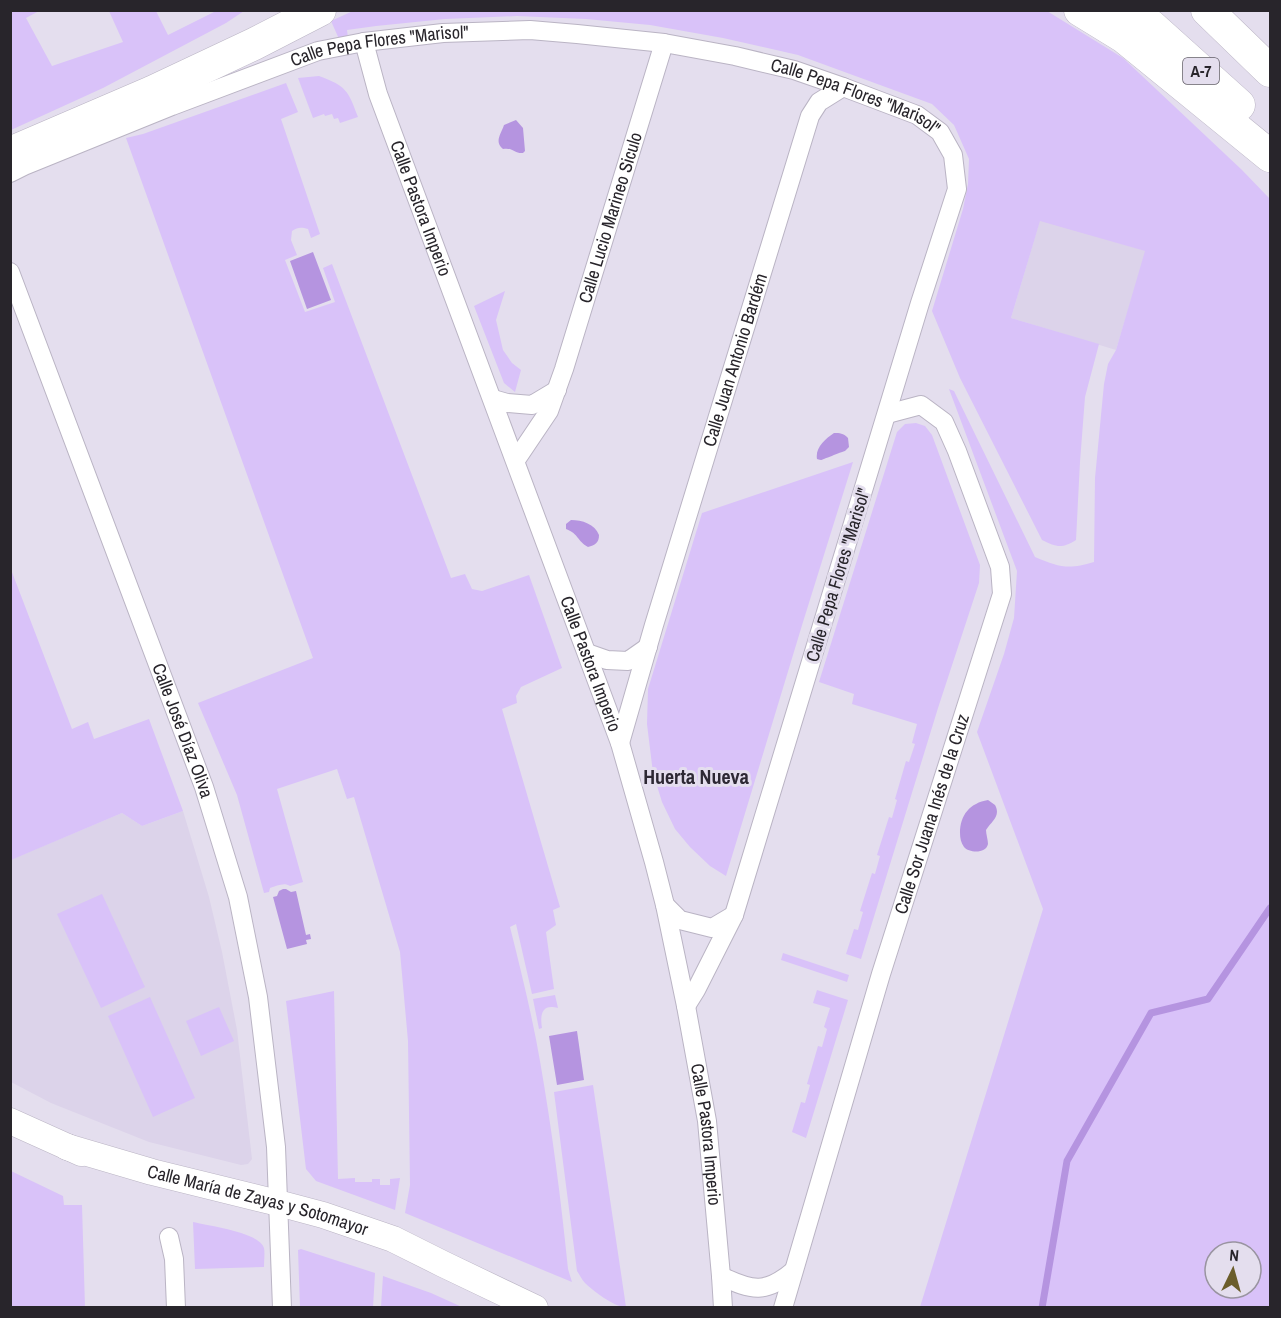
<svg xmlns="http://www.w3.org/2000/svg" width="1281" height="1318" viewBox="0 0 1281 1318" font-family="'Archivo Narrow',sans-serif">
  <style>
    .built { fill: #dcd3ea }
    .green { fill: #d9c2f9; fill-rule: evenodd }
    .water { fill: #b594e0 }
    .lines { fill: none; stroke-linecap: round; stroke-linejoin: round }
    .stream { stroke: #b594e0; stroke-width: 7 }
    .street-casing { stroke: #bab4c4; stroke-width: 20 }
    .secondary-casing { stroke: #bab4c4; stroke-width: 27 }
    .highway-casing { stroke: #bab4c4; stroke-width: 33 }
    .street { stroke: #fff; stroke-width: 18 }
    .secondary { stroke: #fff; stroke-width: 26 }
    .highway { stroke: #fff; stroke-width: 32 }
    .labels { text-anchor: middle; stroke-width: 6; stroke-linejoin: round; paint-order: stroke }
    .shield { fill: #e4deee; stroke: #605c66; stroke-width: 1.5 }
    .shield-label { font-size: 16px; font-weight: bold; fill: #28252b }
    .street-label { font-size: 18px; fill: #28252b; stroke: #e4deee }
    .neighbourhood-label { font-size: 20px; font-weight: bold; fill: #2d2834; stroke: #e4deee }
  </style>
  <rect width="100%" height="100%" fill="#e4deee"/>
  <!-- built -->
  <path class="built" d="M1040,220L1146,251L1116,350L1011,318Z
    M183,811L209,897L222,952L237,1030L252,1159L248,1164L241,1165L149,1142L51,1103L11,1082L10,860L122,813L142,826Z"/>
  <!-- green -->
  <path class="green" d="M355,10L1047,11L1123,58L1242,170L1270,199V1307H920L1043,909L977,732L1004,654L1014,618L1017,571L949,389L954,391L1035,557C1059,567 1068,570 1094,562L1095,478L1104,384L1108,364L1116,350L1145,251L1040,221L1011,318L1099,344L1085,397L1080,462L1076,540C1062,549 1056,547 1042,540L960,378L932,311L963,209L968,184L969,159L954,125L932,104L798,55L723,38L650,25L586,19L517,16L445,19L376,26L347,30L348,38L339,39L331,21ZM1215,1252H1251V1288H1215Z
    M10,11H39L26,18L52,66L123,42L109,11H156L168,35L214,12V11H244L226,23L103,88L11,130Z
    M319,76C346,86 348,90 358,117L340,123L338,118L334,119L332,114L325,116L324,114L313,118L298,78Z
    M286,83L298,112L281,119L320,234L311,238L308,229C301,227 298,227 292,231L291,240L297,255L285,260L305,312L335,302L323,268L332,264L451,578L465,574L472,589L482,591L529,575L562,668L521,687L516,696L517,703L502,709L560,907L553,910L556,925L546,932L554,989L532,994L516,924L510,927C521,971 532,1015 540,1061C552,1130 561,1199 568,1269L572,1282L405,1213L410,1185L408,1041L400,952L354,797L347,799L337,769L277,789L303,882L290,886C284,882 277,886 270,888L269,892L264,893L237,795L198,703L313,658L126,138L143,134Z
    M505,291L496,320L503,350L512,363L521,370L515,392L504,383L474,306Z
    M916,423L925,426L932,435L980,565L979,583L938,708L861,959L846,954L854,929L858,930L863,912L860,911L872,873L875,874L880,856L877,855L889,817L892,818L897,800L895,799L906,761L909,762L915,744L912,743L917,724L852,704L854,694L819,682L897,432L905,424Z
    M853,462L803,622L726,876L710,866L690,847L675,829L662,802L653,773L647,724L648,689L702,513Z
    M10,567L72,729L88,722L94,739L149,719L183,811L142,826L122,813L11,860Z
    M102,894L145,987L101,1008L57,914Z
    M783,953L849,975L847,982L781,960Z
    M817,990L848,1000L806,1138L792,1132L801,1102L805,1103L810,1085L807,1084L818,1046L822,1047L827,1029L824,1027L830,1008L813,1003Z
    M334,991L338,1179L355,1178V1182H372V1179H380V1185H390V1179L400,1178L395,1210L316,1181L306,1169L286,1001Z
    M555,995L558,1008C541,1003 540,1016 542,1028L539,1029L533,999Z
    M150,997L195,1098L153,1117L108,1016Z
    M219,1007L234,1041L201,1056L186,1021Z
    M593,1085L626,1307C616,1308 593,1291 585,1283C582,1280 580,1275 577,1271L554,1092Z
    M11,1171L63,1196L64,1205H82L85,1307H11Z
    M193,1222C209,1226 259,1232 264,1248C265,1253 264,1261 264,1267L195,1269Z
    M301,1249L375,1273L373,1307H300L298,1250Z
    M383,1276L431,1293L462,1307H381Z"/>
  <!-- water -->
  <path class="water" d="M516,120L523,128L525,151L523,153C515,154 513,147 503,149C494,142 501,134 504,125Z
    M313,252L331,300L307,309L290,261Z
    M834,433C840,433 843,433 848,438L849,447L845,451C841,452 822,460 821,460C819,460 818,459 817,459C815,448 825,439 834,433Z
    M571,520C582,520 595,524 599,535C599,543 595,545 588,547C577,541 579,534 566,529V524Z
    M988,800L995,805C1001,816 992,821 986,830C986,834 988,840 988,844C986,854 969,853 964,847C961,843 960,838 960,833C960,815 970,803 988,800Z
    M283,889H286L291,892L296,891L306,935L310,934L311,939L306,940L307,944L287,949L273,897L277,896L279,891Z
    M577,1031L584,1080L557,1085L549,1036Z"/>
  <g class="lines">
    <!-- stream -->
    <path class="stream" d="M1042,1308L1067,1161L1151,1013L1208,999L1270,908"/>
    <defs>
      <g id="street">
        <path id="s1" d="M364,42L378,94L620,743L654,862L665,905L686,1006L707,1121L721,1276L723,1308"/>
        <path id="s2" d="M10,173L24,166L172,106L318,51L364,42L443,33L530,30L577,34L664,43L735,56L794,70L843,87L917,115L940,132L953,155L957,189L920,303L734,915L696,990L686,1006"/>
        <path id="s3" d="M10,272L204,787L238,897L258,997L276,1147L282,1308"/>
        <path d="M493,399L507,403L532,405L557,390"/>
        <path id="s4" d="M516,460L549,411L564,369L664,43"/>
        <path d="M587,653L607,660L628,661L648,647"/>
        <path id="s5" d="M620,743L654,625L810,116L819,102L843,87"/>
        <path d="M665,905L680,920L712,928L734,915"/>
        <path d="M169,1237L174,1259L176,1308"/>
        <path d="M721,1276C752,1291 766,1294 793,1271"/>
        <path id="s6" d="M783,1308L881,974L1002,594L1000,567L957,451L944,422L921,405L887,414"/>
      </g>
      <g id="secondary">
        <path d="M10,1121L81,1153"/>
        <path id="s7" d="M67,1147L152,1172L278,1203L323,1215L393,1239L443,1264L535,1308"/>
      </g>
      <path id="highway" d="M1080,10L1124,37L1270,156
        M1129,10L1150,25L1239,105
        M1207,10L1270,71
        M10,153L152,92L254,44L320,10"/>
    </defs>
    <!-- street casing -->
    <use href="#street" class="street-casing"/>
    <!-- secondary casing -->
    <use href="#secondary" class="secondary-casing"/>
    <!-- highway casing -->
    <use href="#highway" class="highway-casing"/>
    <!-- street -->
    <use href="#street" class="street"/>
    <!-- secondary -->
    <use href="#secondary" class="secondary"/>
    <!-- highway -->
    <use href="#highway" class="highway"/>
  </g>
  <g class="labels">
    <!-- shield labels -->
    <rect class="shield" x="1183" y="58" width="36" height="26" rx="4.5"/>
    <g class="shield-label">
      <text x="1201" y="77">A-7</text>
    </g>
    <!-- street labels -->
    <g class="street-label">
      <text dy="6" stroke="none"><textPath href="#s2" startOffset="393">Calle Pepa Flores "Marisol"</textPath></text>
      <text dy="6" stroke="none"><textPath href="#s2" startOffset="879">Calle Pepa Flores "Marisol"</textPath></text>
      <text dy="6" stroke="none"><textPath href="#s1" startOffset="176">Calle Pastora Imperio</textPath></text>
      <text dy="6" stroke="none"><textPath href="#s4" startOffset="262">Calle Lucio Marineo Siculo</textPath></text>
      <text dy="6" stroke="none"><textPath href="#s5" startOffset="400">Calle Juan Antonio Bardém</textPath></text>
      <text transform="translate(838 575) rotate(-73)" y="6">Calle Pepa Flores "Marisol"</text>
      <text dy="6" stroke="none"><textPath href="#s1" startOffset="662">Calle Pastora Imperio</textPath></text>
      <text dy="6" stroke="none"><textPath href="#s3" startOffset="490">Calle José Díaz Oliva</textPath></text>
      <text dy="6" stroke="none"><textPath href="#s6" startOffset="516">Calle Sor Juana Inés de la Cruz</textPath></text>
      <text dy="6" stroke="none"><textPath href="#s1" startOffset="1148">Calle Pastora Imperio</textPath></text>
      <text dy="6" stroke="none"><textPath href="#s7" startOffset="198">Calle María de Zayas y Sotomayor</textPath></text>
    </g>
    <!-- neighbourhood labels -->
    <g class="neighbourhood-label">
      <text x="696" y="784">Huerta Nueva</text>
    </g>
  </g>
  <!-- border -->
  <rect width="1281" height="1318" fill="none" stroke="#28252b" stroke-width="24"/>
  <!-- north arrow -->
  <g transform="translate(1233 1270) rotate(5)"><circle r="28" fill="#e4deee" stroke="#9994a0" stroke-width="1.5"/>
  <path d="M0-4.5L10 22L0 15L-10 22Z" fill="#6b5d2b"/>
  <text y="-9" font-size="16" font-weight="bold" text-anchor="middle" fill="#28252b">N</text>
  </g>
</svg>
